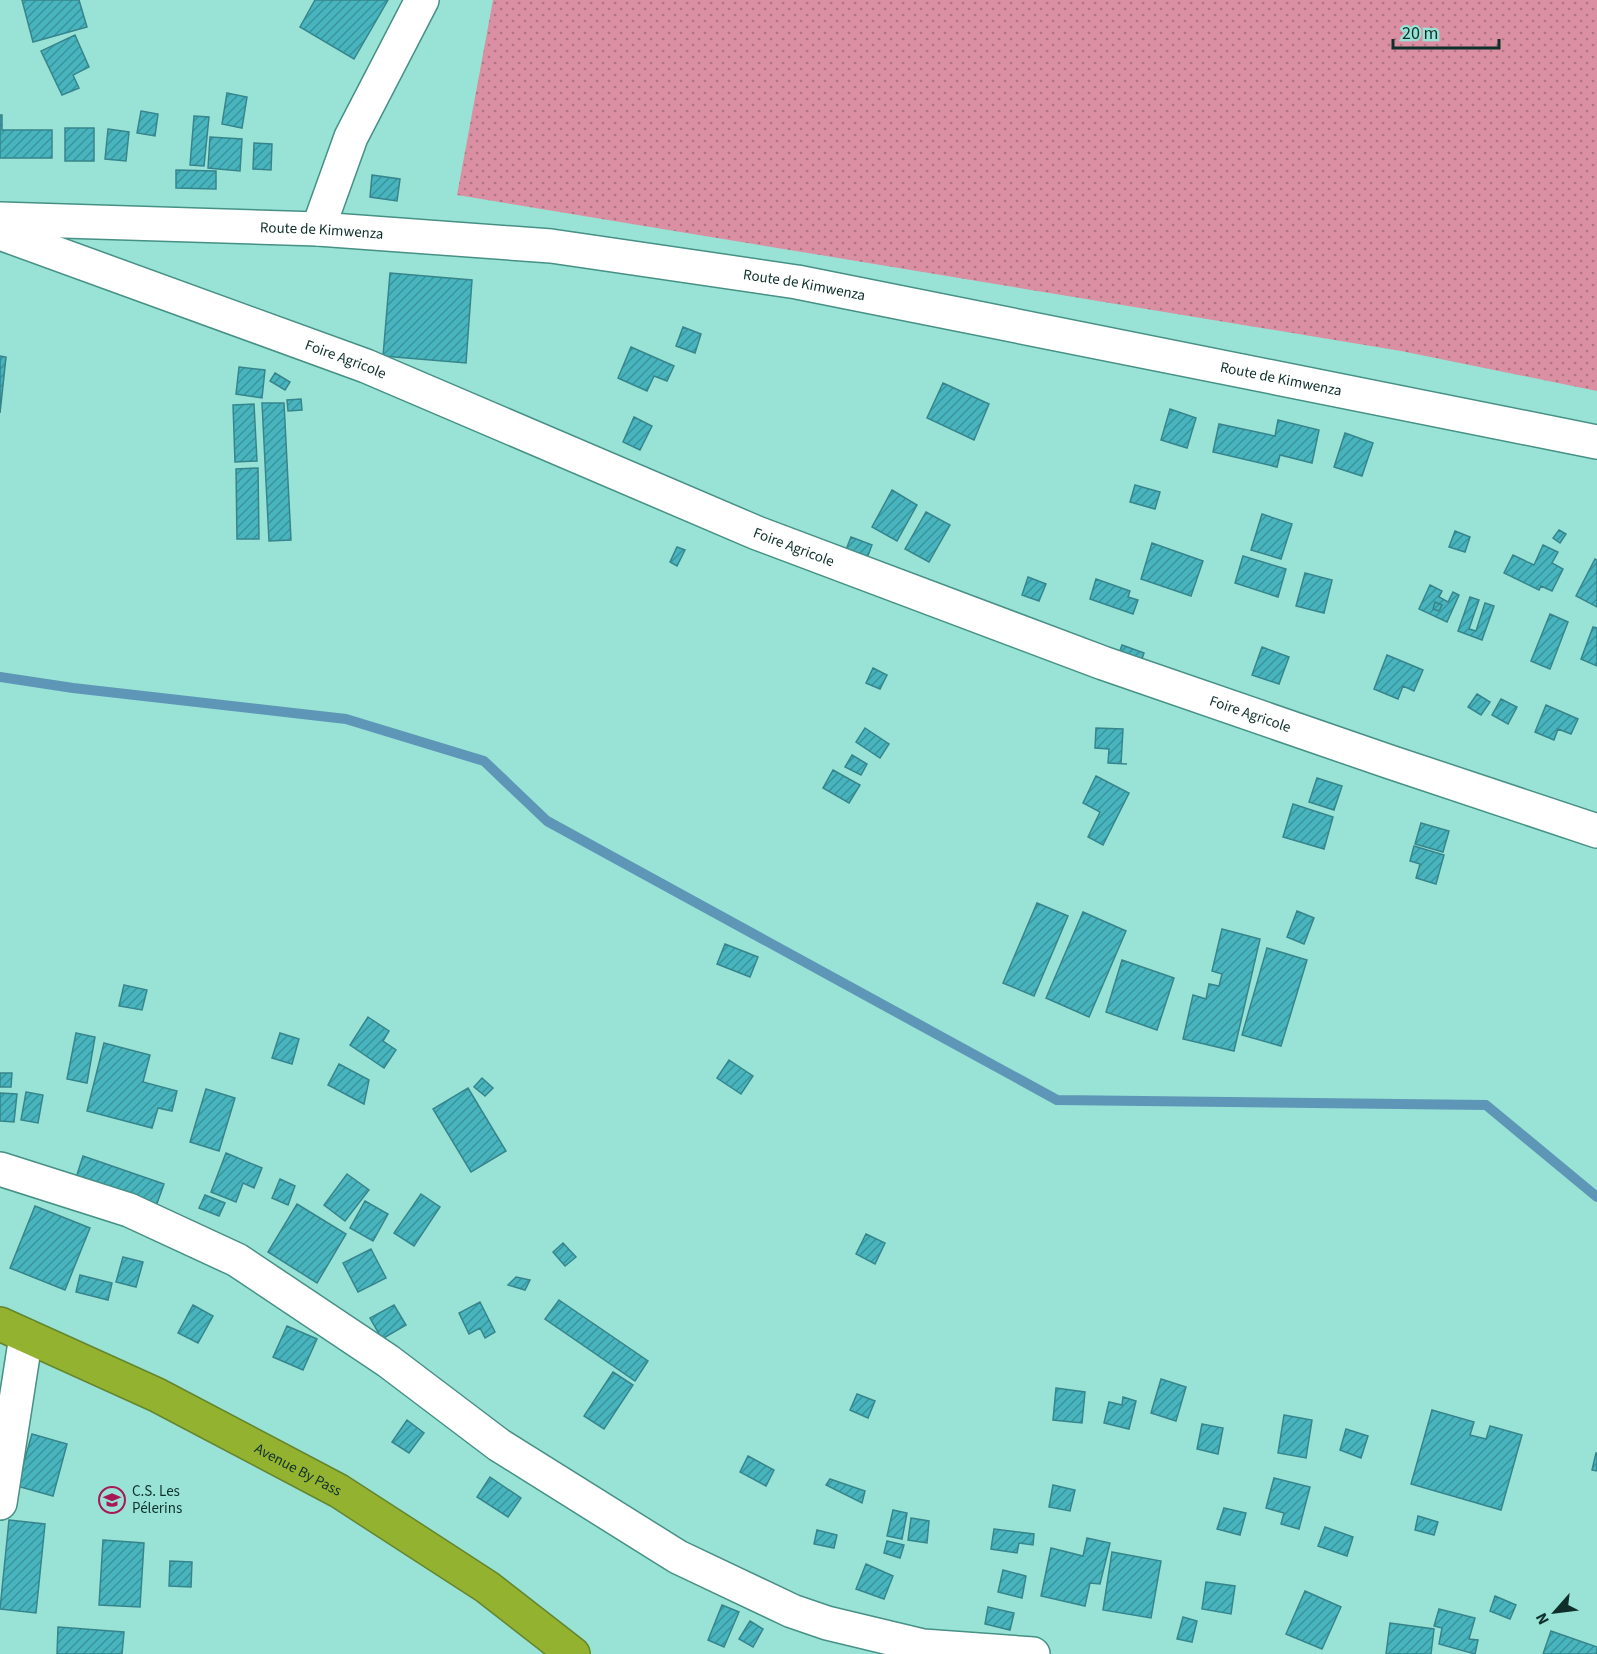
<svg xmlns="http://www.w3.org/2000/svg" width="1597" height="1654" viewBox="0 0 1597 1654" font-family="'Source Sans 3',sans-serif">
  <style>
    .grass { fill: url(#grass-dots) }
    .lines { fill: none; stroke-linecap: round; stroke-linejoin: round }
    .stream { stroke: #5e96b7; stroke-width: 10 }
    .building { fill: url(#building-hatch); stroke: #37858c; stroke-width: 1.5; fill-rule: evenodd }
    .minor-casing { stroke: #469085; stroke-width: 36 }
    .highway-casing { stroke: #65852e; stroke-width: 36 }
    .minor { stroke: #fff; stroke-width: 33 }
    .highway { stroke: #93b330; stroke-width: 33 }
    .labels { text-anchor: middle; stroke-width: 6; stroke-linejoin: round; paint-order: stroke }
    .street-label { font-size: 15px; fill: #0f2f2a; stroke: #98e3d6 }
    .poi-label { font-size: 15px; fill: #0f2f2a; stroke: #98e3d6; text-anchor: start }
  </style>
  <defs>
    <pattern id="grass-dots" width="8" height="8" patternUnits="userSpaceOnUse" patternTransform="scale(1.5)"><rect width="8" height="8" fill="#db8fa3"/><path d="M2 2h.1M6 6h.1" fill="none" stroke="#b07585" stroke-width="1.8" stroke-linecap="round"/></pattern>
    <pattern id="building-hatch" width="6" height="6" patternUnits="userSpaceOnUse" patternTransform="scale(1.5)"><rect width="6" height="6" fill="#48b5be"/><path d="M-1 1l2-2M0 6l6-6M5 7l2-2" fill="none" stroke="#3a949b"/></pattern>
  </defs>
  <rect width="100%" height="100%" fill="#98e3d6"/>
  <!-- grass -->
  <path class="grass" d="M493,0H1597V391L1401,351L457,195Z"/>
  <g class="lines">
    <!-- stream -->
    <path class="stream" d="M0,677L73,688L346,719L484,761L547,821L1057,1100L1486,1105L1597,1197"/>
  </g>
  <!-- building -->
  <path class="building" d="M22,0H79L87,27L33,42Z
    M315,0H388L354,59L300,27Z
    M75,35L89,67L73,75L79,88L62,95L41,51Z
    M227,93L247,97L242,128L222,124Z
    M141,111L158,114L155,136L137,133Z
    M0,115H2V130H52V158H0Z
    M194,116L209,117L204,166L190,165Z
    M65,128H94V161H65Z
    M108,129L129,132L126,161L105,159Z
    M210,137L242,139L240,171L208,168Z
    M254,143L272,144L271,170L253,169Z
    M176,170L216,171V189L176,188Z
    M372,175L400,179L397,201L370,197Z
    M390,273L472,280L466,363L383,356Z
    M683,327L701,334L695,353L676,346Z
    M631,347L674,366L667,381L654,376L647,391L618,378Z
    M0,356L6,357L0,413Z
    M239,367L265,370L262,398L236,394Z
    M275,373L290,382L285,390L270,381Z
    M943,383L989,404L974,440L927,418Z
    M301,399L302,410L288,411L287,400Z
    M262,403H284L291,540L269,541Z
    M254,404L257,461L235,462L233,405Z
    M1170,409L1196,418L1187,448L1161,440Z
    M634,417L652,426L640,450L623,442Z
    M1278,420L1319,430L1312,463L1280,455L1277,467L1213,452L1219,424L1275,436Z
    M1345,433L1373,443L1362,476L1334,467Z
    M258,468L259,539H237L236,469Z
    M1135,485L1160,492L1155,509L1130,502Z
    M892,490L917,505L897,541L872,527Z
    M926,512L950,525L929,562L905,549Z
    M1262,514L1292,524L1281,559L1251,550Z
    M1559,530L1566,534L1560,543L1553,538Z
    M1455,531L1470,537L1465,552L1449,547Z
    M851,537L872,545L863,569L842,560Z
    M1152,543L1203,561L1191,596L1141,579Z
    M1543,545L1558,552L1552,563L1563,569L1552,591L1541,586L1539,590L1504,573L1513,555L1534,565Z
    M677,547L685,550L677,566L670,562Z
    M1243,556L1286,569L1278,597L1235,583Z
    M1595,559L1597,560V607L1576,596Z
    M1305,573L1332,580L1324,613L1296,606Z
    M1028,577L1046,584L1039,601L1022,595Z
    M1096,579L1130,591L1128,597L1138,600L1133,614L1090,599Z
    M1430,585L1442,591L1439,597L1448,602L1453,592L1459,595L1447,622L1419,609ZM1435,602L1442,605L1439,611L1433,609Z
    M1470,597L1479,600L1469,629L1476,631L1485,603L1494,606L1482,640L1458,631Z
    M1435,602L1442,605L1439,611L1433,609Z
    M1550,614L1568,622L1550,669L1531,661Z
    M1593,627L1597,628V666L1581,659Z
    M1122,645L1144,653L1138,670L1116,662Z
    M1262,647L1289,657L1279,684L1252,675Z
    M1387,655L1423,670L1414,691L1403,686L1398,699L1374,689Z
    M873,668L887,675L880,689L866,683Z
    M1477,694L1490,702L1481,715L1468,707Z
    M1501,699L1517,707L1508,724L1492,715Z
    M1546,705L1578,719L1571,734L1558,729L1554,740L1535,732Z
    M865,728L889,744L880,758L856,742Z
    M1096,728L1123,729L1121,764H1127L1108,763L1109,749L1095,748Z
    M852,755L867,764L861,775L845,767Z
    M833,770L860,785L849,803L823,788Z
    M1096,776L1129,793L1103,845L1088,837L1100,812L1083,803Z
    M1317,778L1342,786L1334,810L1309,802Z
    M1293,804L1333,817L1324,849L1283,837Z
    M1421,823L1449,831L1443,852L1415,844Z
    M1414,846L1444,855L1436,884L1416,878L1420,864L1410,861Z
    M1037,903L1068,916L1034,996L1003,983Z
    M1297,911L1314,918L1304,944L1287,937Z
    M1083,912L1126,931L1089,1017L1046,998Z
    M1222,929L1260,939L1234,1051L1183,1039L1193,995L1206,999L1209,984L1219,986L1222,974L1212,971Z
    M725,944L758,957L750,977L717,964Z
    M1267,948L1307,960L1281,1046L1242,1035Z
    M1122,960L1174,978L1157,1030L1106,1012Z
    M124,985L147,990L142,1010L119,1006Z
    M368,1017L389,1031L383,1041L396,1050L384,1068L350,1045Z
    M76,1033L95,1037L87,1083L67,1079Z
    M280,1033L299,1039L292,1064L272,1058Z
    M104,1043L150,1055L143,1082L177,1091L172,1111L158,1108L152,1128L87,1111Z
    M729,1060L753,1076L741,1094L717,1078Z
    M339,1064L369,1080L364,1104L328,1085Z
    M0,1073H12L11,1087H0Z
    M482,1078L493,1088L485,1096L474,1087Z
    M468,1088L506,1151L471,1172L433,1109Z
    M206,1089L235,1098L219,1151L190,1142Z
    M26,1092L43,1095L38,1123L21,1120Z
    M0,1093L17,1094L14,1122L0,1121Z
    M226,1153L262,1168L254,1188L243,1183L236,1202L211,1192Z
    M83,1156L164,1184L155,1209L75,1181Z
    M347,1174L369,1190L345,1221L324,1205Z
    M280,1179L295,1186L288,1205L272,1198Z
    M421,1194L440,1207L414,1246L394,1233Z
    M205,1195L225,1203L219,1216L199,1208Z
    M365,1201L388,1214L373,1241L350,1228Z
    M297,1204L346,1234L317,1283L268,1252Z
    M35,1206L90,1228L65,1290L10,1268Z
    M866,1234L885,1243L875,1264L856,1254Z
    M563,1243L576,1257L565,1266L553,1252Z
    M371,1249L386,1278L358,1292L343,1263Z
    M123,1257L143,1262L136,1287L116,1282Z
    M80,1275L112,1283L108,1300L76,1292Z
    M516,1277L530,1280L525,1290L508,1285Z
    M559,1300L648,1361L635,1381L545,1319Z
    M480,1302L495,1332L485,1338L480,1328L469,1334L459,1313Z
    M193,1305L213,1316L198,1343L178,1333Z
    M394,1305L406,1325L382,1339L370,1318Z
    M287,1326L317,1339L303,1370L273,1357Z
    M613,1372L633,1385L604,1429L584,1416Z
    M1161,1379L1186,1387L1176,1421L1151,1413Z
    M1056,1388L1085,1392L1082,1423L1053,1420Z
    M857,1394L875,1401L868,1418L850,1410Z
    M1123,1397L1136,1401L1129,1429L1104,1423L1109,1402L1122,1405Z
    M1432,1410L1474,1422L1470,1435L1486,1439L1490,1426L1522,1435L1501,1510L1411,1484Z
    M1284,1415L1312,1420L1306,1458L1278,1453Z
    M407,1420L424,1433L409,1453L392,1442Z
    M1202,1424L1223,1428L1218,1454L1197,1449Z
    M1346,1429L1368,1436L1361,1458L1340,1450Z
    M32,1434L67,1444L53,1496L17,1486Z
    M1596,1453H1597V1471L1592,1470Z
    M748,1456L774,1470L766,1486L740,1472Z
    M490,1477L521,1498L508,1517L477,1497Z
    M1274,1478L1310,1487L1299,1529L1281,1524L1284,1513L1266,1508Z
    M830,1479L865,1491L862,1503L826,1485Z
    M1053,1485L1075,1490L1070,1511L1049,1507Z
    M1224,1508L1246,1513L1240,1535L1217,1529Z
    M893,1510L907,1513L902,1539L887,1536Z
    M1418,1516L1438,1522L1434,1535L1415,1530Z
    M911,1518L929,1521L927,1543L908,1540Z
    M9,1520L45,1524L36,1613L0,1609Z
    M1325,1527L1353,1537L1347,1556L1318,1546Z
    M994,1529L1034,1534L1033,1545L1019,1543L1017,1553L991,1549Z
    M817,1530L837,1535L834,1548L814,1544Z
    M1087,1538L1110,1543L1100,1584L1090,1583L1085,1606L1041,1596L1051,1548L1083,1556Z
    M103,1540L144,1543L140,1607L99,1605Z
    M887,1541L904,1545L900,1558L884,1553Z
    M1112,1552L1161,1561L1151,1618L1103,1610Z
    M170,1561L192,1562L191,1587L169,1586Z
    M866,1564L893,1576L884,1599L856,1589Z
    M1003,1570L1026,1576L1022,1598L998,1592Z
    M1206,1582L1235,1586L1231,1614L1202,1609Z
    M1305,1591L1341,1607L1322,1649L1286,1634Z
    M1495,1596L1516,1605L1510,1619L1490,1611Z
    M722,1605L739,1612L724,1647L708,1640Z
    M988,1607L1014,1613L1010,1630L985,1624Z
    M1439,1609L1475,1618L1469,1639L1478,1640L1475,1654L1439,1644L1442,1628L1434,1626Z
    M1183,1617L1197,1621L1192,1642L1177,1639Z
    M750,1621L763,1629L753,1647L739,1639Z
    M1390,1623L1434,1629L1431,1654H1386Z
    M58,1627L124,1632L122,1654H57Z
    M1551,1631L1597,1647V1654H1543Z"/>
  <g class="lines">
    <defs>
      <g id="minor">
        <path id="s1" d="M0,219L318,229L551,246L797,282L1597,442"/>
        <path d="M318,229L351,137L422,0"/>
        <path id="s2" d="M0,233L366,366L757,533L1103,663L1390,762L1597,831"/>
        <path d="M0,1169L129,1210L237,1260L388,1361L499,1445L678,1557L792,1611L827,1623L923,1646L1033,1654"/>
        <path d="M0,1503L26,1336"/>
      </g>
      <g id="highway">
        <path id="s3" d="M0,1324L157,1395L339,1491L487,1587L573,1654"/>
      </g>
    </defs>
    <!-- minor casing -->
    <use href="#minor" class="minor-casing"/>
    <!-- highway casing -->
    <use href="#highway" class="highway-casing"/>
    <!-- minor -->
    <use href="#minor" class="minor"/>
    <!-- highway -->
    <use href="#highway" class="highway"/>
  </g>
  <!-- icons -->
  <defs>
    <symbol id="school-ring" viewBox="-11 -11 22 22"><circle r="9.5" fill="#98e3d6" stroke="#a81855" stroke-width="1.5"/><path d="M0-5L7-2L0 1L-7-2ZM-4 1L0 2.5L4 1V4Q0 6-4 4Z" fill="#a81855"/></symbol>
  </defs>
  <g fill-rule="evenodd">
    <use href="#school-ring" x="97" y="1485" width="30" height="30"/>
  </g>
  <g class="labels">
    <!-- street labels -->
    <g class="street-label">
      <text dy="5" stroke="none"><textPath href="#s1" startOffset="322">Route de Kimwenza</textPath></text>
      <text dy="5" stroke="none"><textPath href="#s1" startOffset="808">Route de Kimwenza</textPath></text>
      <text dy="5" stroke="none"><textPath href="#s2" startOffset="368">Foire Agricole</textPath></text>
      <text dy="5" stroke="none"><textPath href="#s1" startOffset="1294">Route de Kimwenza</textPath></text>
      <text dy="5" stroke="none"><textPath href="#s2" startOffset="854">Foire Agricole</textPath></text>
      <text dy="5" stroke="none"><textPath href="#s2" startOffset="1340">Foire Agricole</textPath></text>
      <text dy="5" stroke="none"><textPath href="#s3" startOffset="332">Avenue By Pass</textPath></text>
    </g>
    <!-- poi labels -->
    <g class="poi-label">
      <text x="132" y="1496">C.S. Les<tspan x="132" dy="17">Pélerins</tspan></text>
    </g>
  </g>
  <!-- north arrow -->
  <g transform="translate(1555 1612) rotate(242)" stroke="#98e3d6" stroke-width="4.5" paint-order="stroke">
  <path d="M0-4.5L10 22L0 15L-10 22Z" fill="#0f2f2a"/>
  <text y="-9" font-size="16" font-weight="bold" text-anchor="middle" fill="#0f2f2a">N</text>
  </g>
  <!-- scale -->
  <path d="M1393 39v9h106v-9" fill="none" stroke="#0f2f2a" stroke-width="3"/>
  <text x="1402" y="39" font-size="18" fill="#0f2f2a" stroke="#98e3d6" stroke-width="4.5" paint-order="stroke">20 m</text>
</svg>
